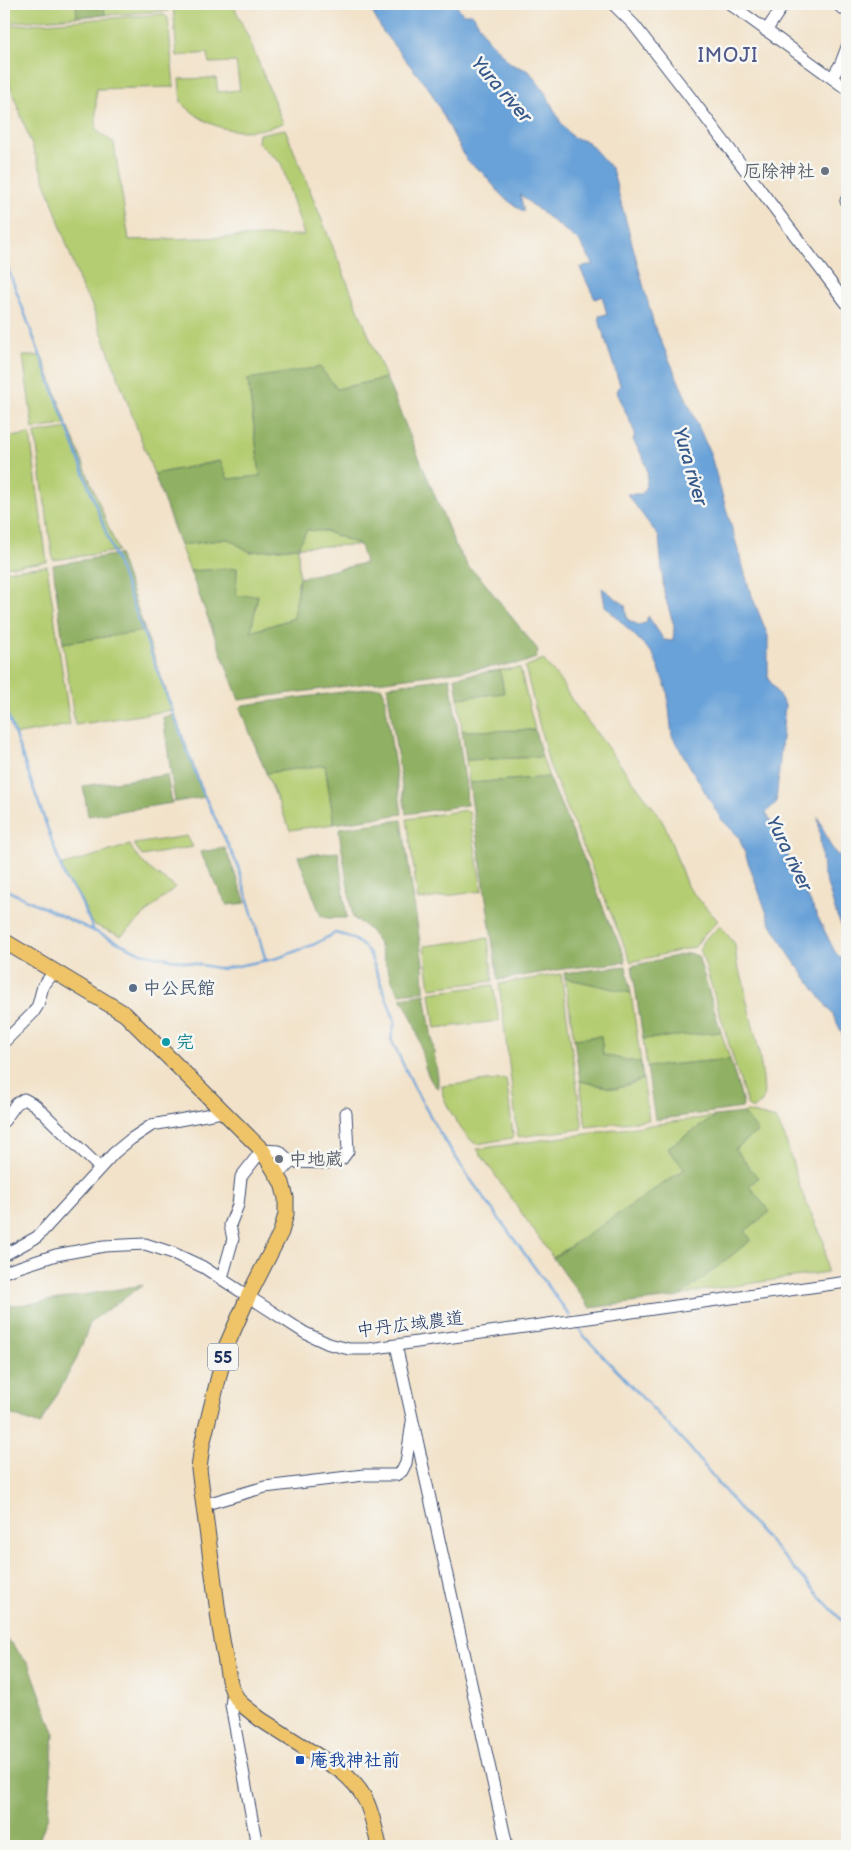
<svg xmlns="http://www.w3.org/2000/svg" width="851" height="1850" viewBox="0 0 851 1850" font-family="'Balsamiq Sans','Klee One',sans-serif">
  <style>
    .green { fill: #b5cd72; stroke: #687e68 }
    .forest { fill: #90b064; stroke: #567061 }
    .water { fill: #69a2d8; stroke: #42689b }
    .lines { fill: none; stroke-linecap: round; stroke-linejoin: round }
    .stream { stroke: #69a2d8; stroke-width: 2.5 }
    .minor-casing { stroke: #3b4a6e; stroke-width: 13 }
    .major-casing { stroke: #3b4a6e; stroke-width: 17 }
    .minor { stroke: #fff; stroke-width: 11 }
    .major { stroke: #efc469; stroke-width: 15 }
    .worship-dot { fill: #6b7280; stroke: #f6f6f2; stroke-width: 2 }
    .service-dot { fill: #5c6f8a; stroke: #f6f6f2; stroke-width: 2 }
    .culture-dot { fill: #0f9aa8; stroke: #f6f6f2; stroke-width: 2 }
    .transit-dot { fill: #1a4fb4; stroke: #f6f6f2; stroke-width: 2 }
    .labels { text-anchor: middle; stroke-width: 5; stroke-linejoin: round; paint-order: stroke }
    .shield { fill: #f6f6f2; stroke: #5d6b8a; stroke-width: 1 }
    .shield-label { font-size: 16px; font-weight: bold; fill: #1b2f5e }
    .worship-label { font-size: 18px; font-weight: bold; fill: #5b616d; stroke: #f6f6f2; text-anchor: end }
    .service-label { font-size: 18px; font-weight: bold; fill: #4e5e75; stroke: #f6f6f2; text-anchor: start }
    .culture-label { font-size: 18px; font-weight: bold; fill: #0d838f; stroke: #f6f6f2; text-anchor: start }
    .street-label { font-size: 18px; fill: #1b2f5e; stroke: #f6f6f2 }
    .transit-label { font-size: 18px; font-weight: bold; fill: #164399; stroke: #f6f6f2; text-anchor: start }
    .water-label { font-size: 19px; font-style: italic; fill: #365789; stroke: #f6f6f2 }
    .quarter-label { font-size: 20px; letter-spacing: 1px; fill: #505989; stroke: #f6f6f2 }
  </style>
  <rect width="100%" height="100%" fill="#f6f6f2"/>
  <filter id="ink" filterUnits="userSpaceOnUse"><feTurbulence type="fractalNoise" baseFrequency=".02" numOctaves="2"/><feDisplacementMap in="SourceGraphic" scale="10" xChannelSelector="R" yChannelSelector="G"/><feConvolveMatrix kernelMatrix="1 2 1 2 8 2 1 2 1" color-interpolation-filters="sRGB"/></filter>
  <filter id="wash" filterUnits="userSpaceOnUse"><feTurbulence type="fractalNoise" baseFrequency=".0096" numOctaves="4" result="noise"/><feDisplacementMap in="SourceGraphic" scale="20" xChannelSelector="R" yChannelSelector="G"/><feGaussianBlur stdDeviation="1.12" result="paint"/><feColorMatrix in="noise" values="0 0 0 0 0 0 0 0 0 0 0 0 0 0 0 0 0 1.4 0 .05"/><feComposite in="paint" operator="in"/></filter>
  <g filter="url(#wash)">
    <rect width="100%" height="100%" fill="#f2e2c9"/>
    <!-- green -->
    <path class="green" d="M4,4H76L77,17L4,23Z
      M104,4H168V11L105,15Z
      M173,4H233L249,39L283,123C244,138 211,132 181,102L179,79L216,78L218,92L240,90L236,62L209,63L208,53L177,56Z
      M163,14L168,18L174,87L96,89V130L114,143L129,240L304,235L281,163L258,143L259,134L285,129L386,378L337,389L248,380L260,476L228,479L219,461L154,474L90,301L82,289L51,198L4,69V26Z
      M23,356H42L67,423L64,425L33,429Z
      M69,428L118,551L53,560L35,433Z
      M30,434L47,562L4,567V438Z
      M307,530L325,531L360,545L298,547L299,578L294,618L250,632L258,596H236L237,568L190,571L180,545L228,539L250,552L298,547Z
      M47,566L70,725L14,735L4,703V571Z
      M145,631L173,710L75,725L63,643Z
      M543,659L561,682L573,702L658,814L666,828L687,886L718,921L701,938L695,947L631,962L549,764L525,667Z
      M520,668L535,730L462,731L458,698L504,693L500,670Z
      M542,757L549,777L469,783L466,760Z
      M325,765L334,824L290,830L266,773Z
      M466,810L469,811L482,891L418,900L407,819Z
      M187,836L193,847L142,856L134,844Z
      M130,845C138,863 159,876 175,887L121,936L92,924L78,893L66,881L60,866Z
      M720,926L735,944L737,965L744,983L746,998L758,1047L763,1078L764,1096L762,1102L753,1108H750L747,1104L700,948L703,941Z
      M488,938L493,981L430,988L424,946Z
      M561,974L582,1123L581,1129L518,1137L499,984Z
      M565,978L631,993L641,1063L603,1055L601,1036L574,1039Z
      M493,985L499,1021L435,1028L430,993Z
      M721,1032L730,1059L647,1067L643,1039Z
      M506,1079L513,1134L512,1138L477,1144C467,1142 448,1109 444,1098C442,1095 443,1090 442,1086Z
      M643,1079L649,1120L586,1127L580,1081L616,1089Z
      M748,1112L776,1119L785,1138L800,1188L824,1242L827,1272L693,1292L679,1297L751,1240L745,1231L769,1212L749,1185L758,1178L735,1149L758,1131L743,1113Z
      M716,1116L667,1148L685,1169L553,1258L477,1149Z"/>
    <!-- forest -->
    <path class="forest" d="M76,4H104L105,15L77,17Z
      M320,367L337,389L386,378L457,549L470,569L479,576L538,650L536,658L522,663L239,700L190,571L237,568L236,596L258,595L251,632L294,618L299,578L365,563L360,545L325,531L307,530L298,547L250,552L228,539L180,545L154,474L220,461L228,479L260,476L248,379Z
      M119,554L145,631L63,643L53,565Z
      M500,670L504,693L458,698L455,677Z
      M450,678L466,787L467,805L406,814L387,686Z
      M381,687L384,693L402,814L334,824L325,765L266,773L240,708L243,705Z
      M175,715L205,797L175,802L163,717Z
      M535,730L542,757L466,760L462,731Z
      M167,775L172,803L88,816L83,786Z
      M549,777C569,824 590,871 608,920C614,934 622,947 626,962L563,969L498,980L469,783Z
      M402,820L423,964L424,991L400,994C394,988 392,980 389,973C379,945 380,934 353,918L339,832L340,828Z
      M225,848L246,903L227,905L200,852Z
      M338,852L347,918H327L321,916L298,856Z
      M689,953L698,956L721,1032L643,1039L632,966Z
      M626,966L631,993L565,978L564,973Z
      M425,994L438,1078V1089C422,1075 423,1049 416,1030C413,1019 407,1008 401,998Z
      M601,1036L603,1055L641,1063L643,1079L616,1089L580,1081L574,1039Z
      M730,1059L743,1103L742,1108L655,1120L647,1067Z
      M743,1113L758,1131L735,1149L758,1178L749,1186L770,1212L745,1231L751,1240L679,1297L590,1308L553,1258L685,1169L667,1148L716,1116Z
      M143,1285L91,1321L76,1360L40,1425L4,1412V1306L35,1303Z
      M4,1635L30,1666L54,1733L48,1816L37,1846H4Z"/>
    <!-- water -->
    <path class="water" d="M368,4H455L463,14H473L486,37L511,64L529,71L546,94L561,123L572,137L588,142L612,169L654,325L710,453L750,591L768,636V678L785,705L776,803L766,812L835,952L847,964V1043L833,1015L790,956L770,922L739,837L721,819L672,736L667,690L653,654L605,606L602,588L625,605L627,619L638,625L646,623L648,616L664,640L673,641L674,626L664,593L659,537L627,494H642C654,472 644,459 633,440L635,433L617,392L620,385L601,327L599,316L607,314L602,296L595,299L580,268L587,265H594L579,241L531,204L520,194L524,212L503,197L482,172L467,161L430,90L383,32Z
      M818,817L830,845L838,856L847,848V937L837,916L823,871Z"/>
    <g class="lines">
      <!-- stream -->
      <path class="stream" d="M4,258L203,793L238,866L266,961
        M4,704L66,881L77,893L94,931
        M4,889L141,953L222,969L278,958L315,944L335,933C350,936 359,941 369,952L395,1021L391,1039L415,1089L438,1130L468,1176L570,1316
        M575,1323L585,1337L689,1447L742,1512L847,1626"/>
    </g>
  </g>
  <g filter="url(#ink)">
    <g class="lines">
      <defs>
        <path id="minor" d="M613,4L634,25L687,93L847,304
          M730,4L847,89
          M836,4L847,11
          M766,31L784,4
          M832,78L841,63L847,47
          M846,201L847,199
          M4,1042L33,1013L38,1005L43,986L55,971
          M4,1121L16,1104L24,1099L35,1105L100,1168
          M278,1175L291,1162L327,1163L342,1159L348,1151L346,1113
          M4,1255L37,1237L114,1153L131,1139L152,1125L222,1112
          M4,1272L56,1255L104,1246L145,1244L173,1253L203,1267L305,1333L329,1344L349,1349H369L396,1345L847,1282
          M222,1278L233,1239L230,1225L238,1205L241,1177L262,1150L279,1151L291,1162
          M396,1345L507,1846
          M203,1505L265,1487L364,1475H396L402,1471L406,1463L412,1422
          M233,1692L231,1705L257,1846"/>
        <path id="major" d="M4,941L125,1014L262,1150L282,1183L286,1198V1214L281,1232L248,1297L226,1347L202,1445L199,1469L220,1628L229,1680L233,1692L240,1703L260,1719L341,1771C369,1794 371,1812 379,1846"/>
      </defs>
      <!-- minor casing -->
      <use href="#minor" class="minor-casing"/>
      <!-- major casing -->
      <use href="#major" class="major-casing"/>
      <!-- minor -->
      <use href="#minor" class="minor"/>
      <!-- major -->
      <use href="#major" class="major"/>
    </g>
  </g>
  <!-- markers -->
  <g class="worship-dot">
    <circle cx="825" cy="171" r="5"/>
    <circle cx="279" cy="1159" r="5"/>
  </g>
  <circle class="service-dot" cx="133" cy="988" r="5"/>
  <circle class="culture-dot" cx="166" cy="1042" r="5"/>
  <rect class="transit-dot" x="295" y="1755" width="10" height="10" rx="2.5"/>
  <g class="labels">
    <!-- shield labels -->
    <rect class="shield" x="208" y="1343.5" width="30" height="27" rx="4"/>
    <g class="shield-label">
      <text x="223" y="1363">55</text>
    </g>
    <!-- worship labels -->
    <g class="worship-label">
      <text x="815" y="177">厄除神社</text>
      <text x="289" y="1165" text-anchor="start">中地蔵</text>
    </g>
    <!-- service labels -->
    <g class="service-label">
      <text x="143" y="994">中公民館</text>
    </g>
    <!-- culture labels -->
    <g class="culture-label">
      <text x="176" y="1048">完</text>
    </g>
    <!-- street labels -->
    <g class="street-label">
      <text transform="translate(410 1324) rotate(-7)" y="6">中丹広域農道</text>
    </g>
    <!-- transit labels -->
    <g class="transit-label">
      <text x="310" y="1766">庵我神社前</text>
    </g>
    <!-- water labels -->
    <g class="water-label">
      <text transform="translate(502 89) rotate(49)" y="7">Yura river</text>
      <text transform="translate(691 466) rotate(74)" y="7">Yura river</text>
      <text transform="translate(790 853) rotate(64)" y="7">Yura river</text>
    </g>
    <!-- quarter labels -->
    <g class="quarter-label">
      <text x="728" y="62">IMOJI</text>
    </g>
  </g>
  <!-- margin -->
  <rect width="851" height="1850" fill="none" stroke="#f6f6f2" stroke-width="20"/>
</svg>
